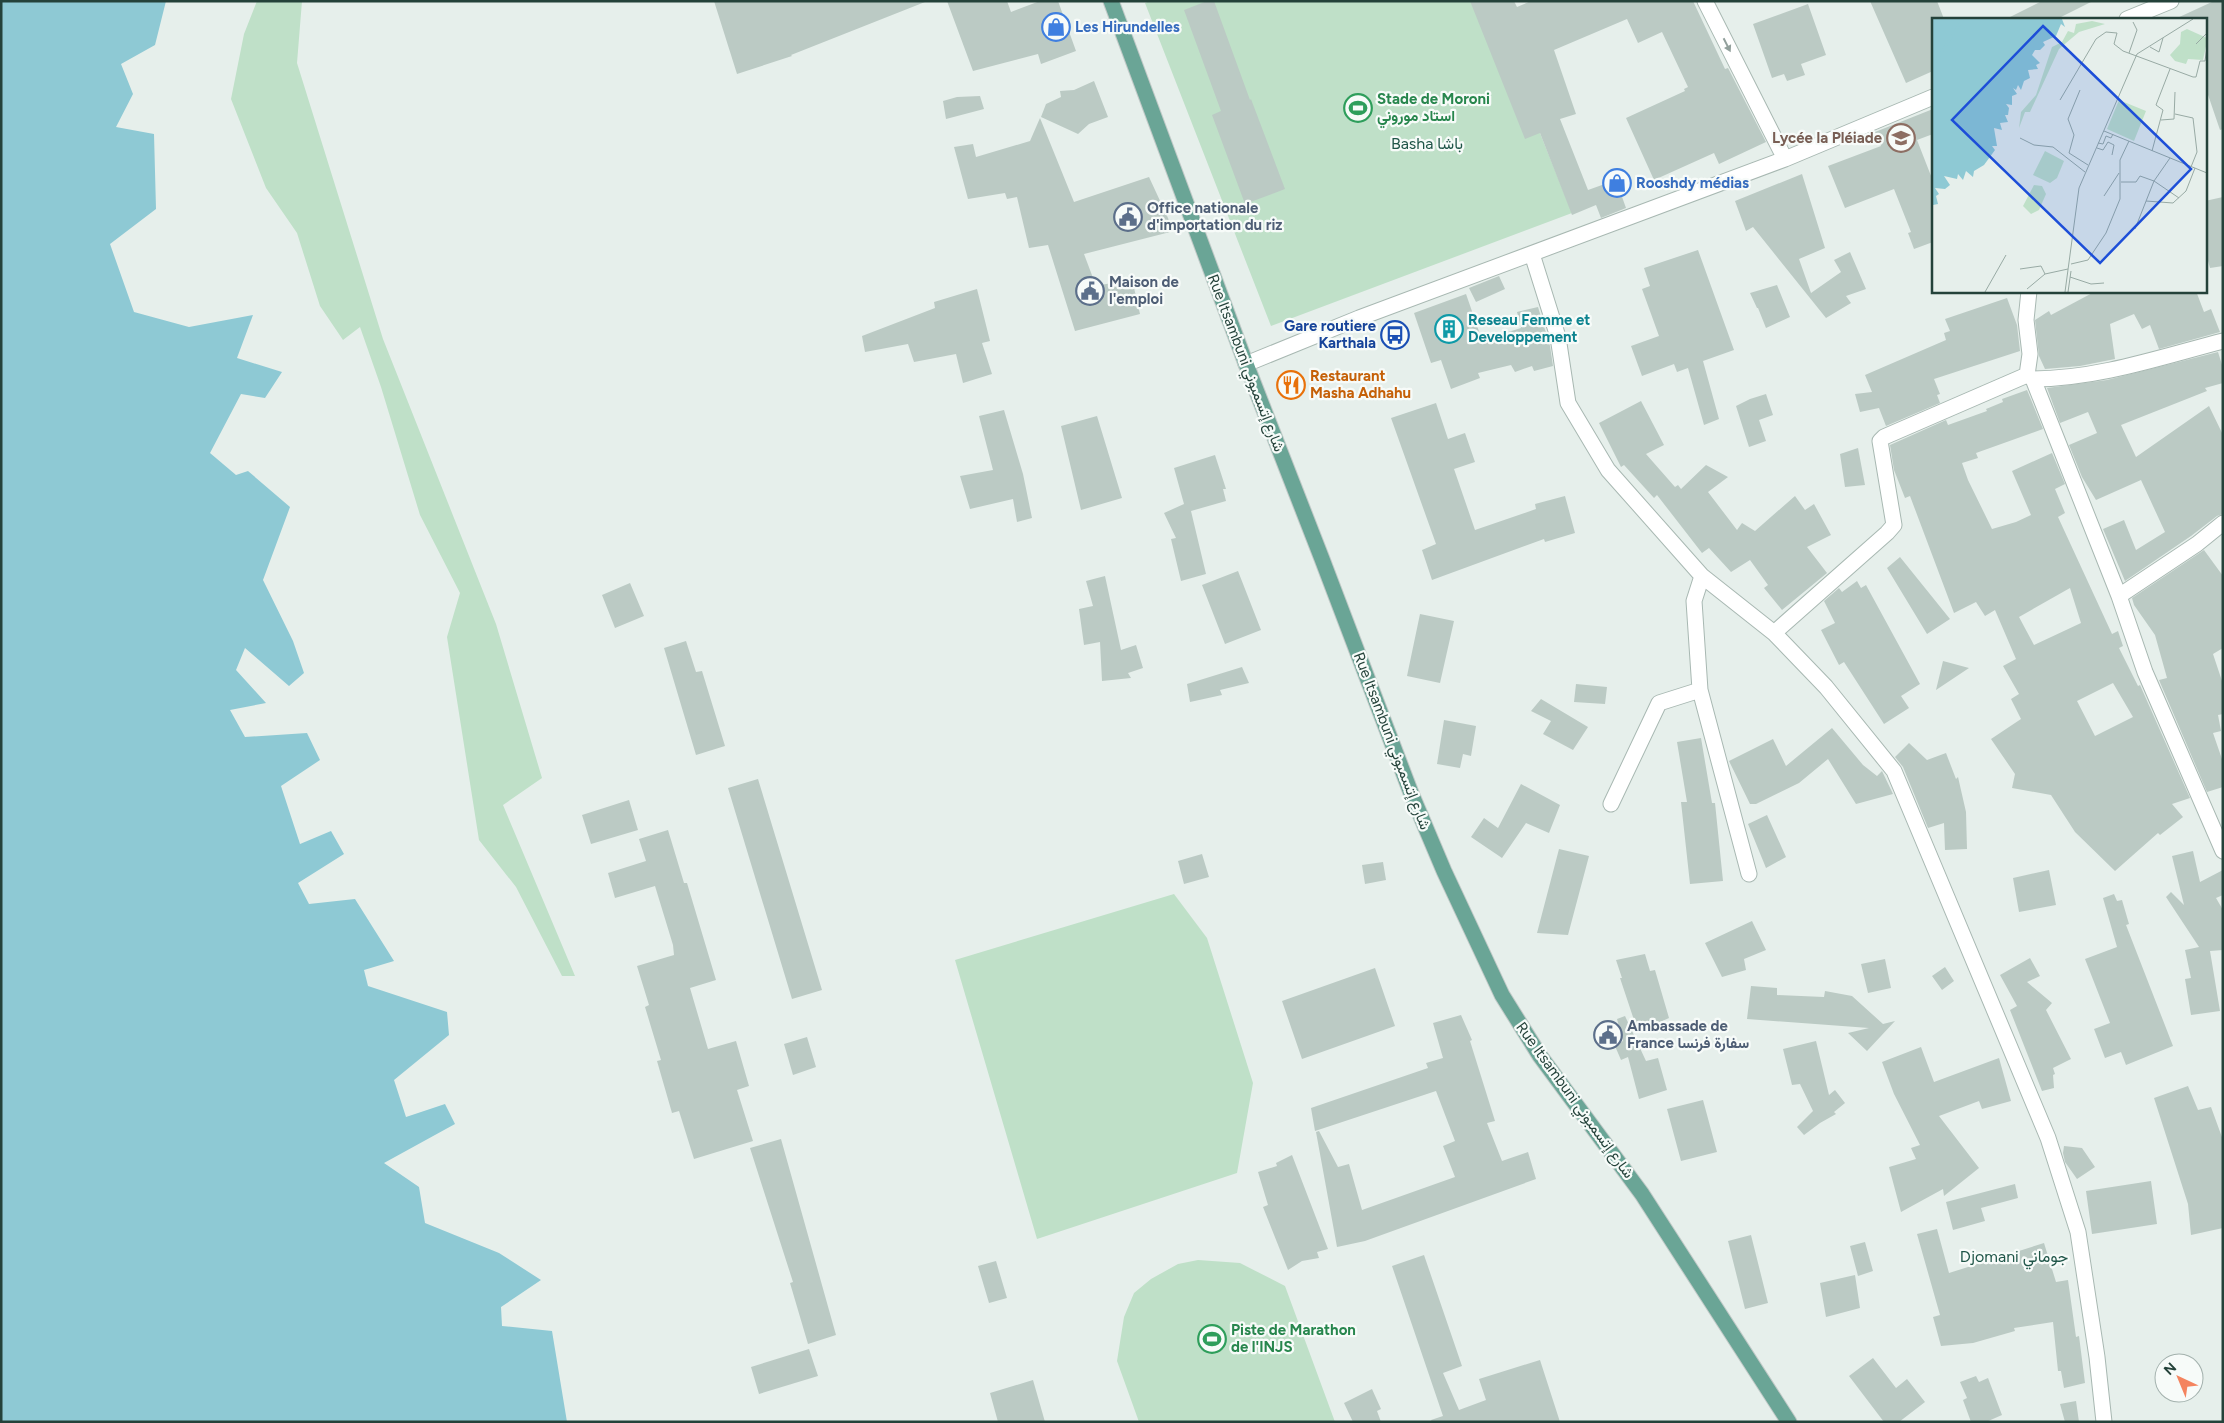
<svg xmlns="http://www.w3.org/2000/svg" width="2224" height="1423" viewBox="0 0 2224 1423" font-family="Figtree,Vazirmatn,sans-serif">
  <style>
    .green { fill: #bfe0c8 }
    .water { fill: #8ec9d4 }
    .building { fill: #bbcac4; fill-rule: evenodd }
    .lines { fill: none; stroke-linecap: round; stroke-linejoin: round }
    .minor-casing { stroke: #a8b8b2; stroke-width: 17 }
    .major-casing { stroke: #c2cac8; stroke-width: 17 }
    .minor { stroke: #fff; stroke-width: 15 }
    .major { stroke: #6aa596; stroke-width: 15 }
    .oneway { fill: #92a09c }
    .labels { text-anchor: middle; stroke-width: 4.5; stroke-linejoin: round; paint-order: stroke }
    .shop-label { font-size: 15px; font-weight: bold; fill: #366cbe; stroke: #f7fbf9; text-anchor: start }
    .leisure-label { font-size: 15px; font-weight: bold; fill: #27864d; stroke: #f7fbf9; text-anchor: start }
    .education-label { font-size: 15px; font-weight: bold; fill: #785e54; stroke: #f7fbf9; text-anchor: end }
    .service-label { font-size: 15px; font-weight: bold; fill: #4e5e75; stroke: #f7fbf9; text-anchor: start }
    .culture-label { font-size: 15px; font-weight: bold; fill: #0d838f; stroke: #f7fbf9; text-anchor: start }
    .transit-label { font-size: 15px; font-weight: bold; fill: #164399; stroke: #f7fbf9; text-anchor: end }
    .street-label { font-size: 15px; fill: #24423a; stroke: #f7fbf9 }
    .food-label { font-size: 15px; font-weight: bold; fill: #c56008; stroke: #f7fbf9; text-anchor: start }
    .neighbourhood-label { font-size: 16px; fill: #1f5548; stroke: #f7fbf9 }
    .inset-river { fill: none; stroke: #8ec9d4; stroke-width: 2.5 }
    .inset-road { fill: none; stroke: #98aaa4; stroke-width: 1 }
    .view { fill: #1d4ed8; fill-opacity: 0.15; stroke: #1d4ed8; stroke-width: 2.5 }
    .inset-edge { fill: none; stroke: #24423a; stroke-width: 2.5 }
  </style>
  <rect width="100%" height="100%" fill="#e6efeb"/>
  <!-- green -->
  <path class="green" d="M257,1H302L297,63L383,339L496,624L542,778L503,805L575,976H562L516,887L479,840L447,637L460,593L420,515L381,387L360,327L343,340L320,306L297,233L266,188L231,99L244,34Z
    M1150,1H1487L1572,213L1271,326L1145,3Z
    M1174,894L1207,938L1253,1083L1237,1173L1037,1239L955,960Z
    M1198,1260L1240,1263L1285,1286L1335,1422H1139L1117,1361L1124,1317L1134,1293L1151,1279L1178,1264Z"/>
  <!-- water -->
  <path class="water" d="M1,1H166L155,45L121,64L133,94L116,127L154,134L156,209L110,244L134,312L189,327L253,315L237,358L282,372L265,398L241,394L210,453L236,475L248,471L290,507L263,580L293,641L304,673L289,686L245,648L236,670L266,703L230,710L245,737L307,733L320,760L281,786L300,844L331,831L344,854L298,883L309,904L355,899L394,961L364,970L368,986L447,1012L449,1035L394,1080L406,1117L445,1104L455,1124L384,1163L419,1187L425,1223L499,1253L541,1280L501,1307L502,1326L552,1331L567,1422H1Z"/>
  <!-- building -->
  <path class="building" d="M714,1H925V2L791,55L792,56L737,74Z
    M947,1H1007L1011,12L1040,1H1058L1076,51L1041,64L1038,54L973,71Z
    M1207,1H1214L1250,100L1251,99L1285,189L1245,204L1212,115L1221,111L1184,10Z
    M1470,1H1514L1517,7L1531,1H1693L1725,69L1728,68L1766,142L1719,164L1714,153L1654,180L1626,118L1685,91L1684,89L1688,87L1662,32L1638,43L1627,19L1554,50L1576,114L1560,119L1588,190L1616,180L1626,208L1601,218L1596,205L1572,215L1540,133L1525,139Z
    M1870,1H1937L1944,19H1933V71L1906,83Z
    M2042,1H2093L2057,19H2006Z
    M2214,1H2223V129L2220,130L2205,86V19H2175Z
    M1808,4L1826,55L1801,64L1805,75L1787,81L1784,74L1772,78L1753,24Z
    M1094,81L1108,117L1089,124L1078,134L1041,117L1046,104L1061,97L1060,91L1074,90Z
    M980,96L984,109L946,119L943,101L957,97Z
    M1933,109V134L1917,140L1933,181V242L1914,249L1908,233L1911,232L1894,189L1845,208L1828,166L1881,146L1875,132Z
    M1040,118L1074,202L1149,177L1174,231L1084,254L1096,286L1132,279L1140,314L1075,331L1048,245L1029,248L1017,197L1007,199L1005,193L968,199L954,147L973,144L976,157L1030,141Z
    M1802,174L1825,248L1799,259L1811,293L1841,272L1834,260L1850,252L1866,289L1846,296L1851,303L1826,318L1753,227L1746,231L1735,201Z
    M2223,197V266L2210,268L2205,250V201Z
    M1698,250L1734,350L1703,361L1719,419L1704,425L1688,368L1677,372L1674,364L1642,376L1631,346L1659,336L1642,289L1650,286L1644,268Z
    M1499,276L1505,289L1476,302L1469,288Z
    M1777,285L1790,317L1766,328L1758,308H1757L1750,293Z
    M977,289L990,341L982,343L992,374L963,383L956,354L914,362L908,344L865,352L862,336L935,308L934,302Z
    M2096,291H2196L2204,312L2211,309L2220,332L2159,349L2150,325L2142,329L2134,314L2110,324L2115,359L2080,366L2045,369L2039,356L2035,320L2049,311L2051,315Z
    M1466,294L1482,340L1521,328L1517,312L1538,307L1550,346L1553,366L1534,371L1532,366L1515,372L1511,365L1478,373L1480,378L1451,389L1441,360L1431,363L1414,313Z
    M2007,298L2017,325L2020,351L1934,379L1940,394L1937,395L1940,403L1886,426L1879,408L1860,412L1855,394L1872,392L1865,375L1946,340L1944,333L1950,331L1945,319Z
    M2218,352L2223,368V383L2205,388L2207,391L2121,425L2136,457L2209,406L2223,435V514L2217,516L2191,536L2125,581L2103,529L2124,520L2136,550L2165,532L2141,480L2096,500L2082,477L2069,445L2097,433L2088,412L2060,423L2047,388L2107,380Z
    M2027,390L2043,429L1976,453L1978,458L1962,463L1968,480L1992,529L2016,522L2031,515L2012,471L2052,453L2065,484L2055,489L2065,513L2058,517L2112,634L2118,631L2123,646L2119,648L2138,686L2140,685L2190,798L2172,804L2183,817L2160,835L2158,833L2115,871L2075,832L2051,795L2012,788L2015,774L1991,739L2021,719L2011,699L2019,694L2003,666L2016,659L1995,610L1985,616L1976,602L1954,613L1910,496L1905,498L1894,470L1890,445L1946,420L1948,425L1987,411L1986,409L2003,402L2002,399ZM2070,588L2081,623L2034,645L2019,617ZM2113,683L2133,717L2095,736L2077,701Z
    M1766,394L1773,415L1759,420L1766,441L1749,447L1736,406L1750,399Z
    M1641,401L1664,445L1646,454L1675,487L1678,485L1681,489L1706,465L1728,477L1708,492L1737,530L1742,523L1755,531L1795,496L1805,510L1814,504L1831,535L1807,547L1827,573L1782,610L1764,588L1768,585L1750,560L1731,572L1709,548L1702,553L1657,495L1654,498L1624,465L1621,467L1599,423Z
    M1436,403L1448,439L1465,433L1475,462L1454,469L1475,530L1536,509L1535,504L1565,496L1575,533L1545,542L1544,539L1432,580L1422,550L1436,544L1391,418Z
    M1004,410L1023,474L1032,518L1017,522L1013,499L970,509L960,476L993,470L979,416Z
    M1097,416L1122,498L1081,510L1061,426Z
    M1858,448L1865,485L1845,487L1840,454Z
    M1215,455L1226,489H1223L1226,501L1191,511L1206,574L1181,581L1171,539L1176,538L1164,513L1184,504L1174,468Z
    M2204,550L2223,576V648L2213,654L2223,684V714L2218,715L2221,731L2213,733L2223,762V787L2207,792L2159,680L2167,678L2155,635L2134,605L2132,598Z
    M1900,557L1950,619L1927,634L1887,568Z
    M1238,571L1261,630L1225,644L1202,585Z
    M1105,576L1121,650L1136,645L1143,668L1128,673L1131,678L1102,681L1100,642L1084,645L1079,609L1093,606L1086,581Z
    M1857,581L1861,588L1866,585L1920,684L1901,696L1909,708L1884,724L1844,662L1839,665L1821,630L1835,623L1824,601L1839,588L1842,592Z
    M630,583L644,616L615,628L602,595Z
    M1420,614L1454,621L1440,683L1407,676Z
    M686,641L696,672L702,671L725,746L696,755L664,648Z
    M1943,661L1969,668L1936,690Z
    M1242,667L1249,683L1220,690L1222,695L1190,702L1187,684Z
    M1576,684L1607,687L1605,704L1574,702Z
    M1541,699L1588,727L1573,750L1543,734L1551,721L1531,711Z
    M1444,720L1476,726L1471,756L1463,754L1460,768L1437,764Z
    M1832,728L1863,765L1877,776L1882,771L1893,794L1856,804L1828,759L1799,783L1756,804H1750L1729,761L1773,739L1786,766Z
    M1701,738L1712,803H1715L1723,881L1690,884L1681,802H1687L1677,742Z
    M1909,743L1927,760L1946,753L1956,779L1958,777L1966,812L1967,849L1945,850L1944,823L1928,828L1903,767L1895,757Z
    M758,779L822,990L792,999L728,788Z
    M1521,784L1560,805L1549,833L1526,823L1502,858L1471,837L1484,818L1498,828Z
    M629,800L638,830L591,844L582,815Z
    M1767,815L1786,857L1766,868L1748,824Z
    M668,830L684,883H687L716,980L690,988L708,1049L736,1041L749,1086L737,1090L753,1141L694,1159L679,1111L672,1113L657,1061L661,1060L645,1007L649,1005L637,966L674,955L673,945L655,886L615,898L608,873L646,861L639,839Z
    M1559,849L1589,856L1568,935L1537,933Z
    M2193,851L2200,882L2223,870V895L2216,898L2223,910V950L2210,951L2220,1011L2191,1015L2185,979L2191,978L2185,950L2199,947L2166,897L2171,892L2184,905L2172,856Z
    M1202,854L1209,877L1184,884L1178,861Z
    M1383,862L1386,880L1365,884L1362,865Z
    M2049,870L2056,905L2019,912L2013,878Z
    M2114,894L2117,901L2122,900L2129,924L2126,925L2173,1046L2126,1065L2121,1052L2105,1058L2094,1029L2110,1023L2085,959L2117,947L2103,898Z
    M1752,921L1766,950L1744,959L1746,970L1722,977L1705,943Z
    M1645,954L1650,971L1655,970L1669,1018L1638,1032L1620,978H1622L1616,960Z
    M2030,958L2040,976L2027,982L2052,1003L2046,1010L2071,1059L2053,1068L2055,1074L2053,1075L2054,1088L2042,1091L2010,1010L2017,1006L2000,975Z
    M1885,959L1891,988L1868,993L1861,964Z
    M1945,967L1954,981L1942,990L1932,976Z
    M1375,968L1395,1026L1302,1059L1282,1001Z
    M1751,986L1777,988V995L1824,997L1825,991L1852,996L1883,1024L1895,1021L1867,1051L1848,1033L1869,1028L1747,1019Z
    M1461,1015L1472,1040L1470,1041L1495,1121L1487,1123L1502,1161L1528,1152L1536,1179L1365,1241L1337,1247L1316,1132L1319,1131L1338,1167L1349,1164L1362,1210L1455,1177L1443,1146L1455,1141L1436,1091L1315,1131L1311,1108L1428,1068L1426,1063L1443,1058L1433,1023Z
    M1625,1016L1646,1061L1658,1058L1667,1090L1639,1099L1628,1057L1621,1060L1615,1046L1623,1041L1617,1019Z
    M807,1037L816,1067L793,1075L784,1044Z
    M1816,1041L1829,1095L1835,1090L1845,1103L1834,1112L1836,1114L1820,1123L1804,1135L1797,1127L1813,1111L1800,1084L1792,1085L1783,1049Z
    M1921,1047L1934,1082L1999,1058L2011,1101L1982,1109L1979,1101L1939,1116L1979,1168L1944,1196L1943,1189L1901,1212L1889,1167L1916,1159L1911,1148L1920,1145L1894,1094L1882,1062Z
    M2188,1086L2198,1110L2211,1107L2223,1140V1228L2191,1235L2188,1204L2154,1098Z
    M1703,1100L1717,1152L1681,1161L1667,1109Z
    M781,1139L836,1335L808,1344L790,1283L793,1282L750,1148Z
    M2064,1146L2082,1148L2095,1167L2077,1179L2065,1162L2063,1153Z
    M1292,1155L1328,1249L1317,1252L1319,1258L1302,1261L1288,1270L1263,1207L1268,1205L1258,1172L1277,1166L1276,1163Z
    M2151,1181L2157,1224L2092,1234L2086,1191Z
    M2015,1184L2018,1198L1981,1208L1985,1221L1953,1230L1946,1202Z
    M1937,1229L1949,1273L2044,1243L2056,1282L2068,1280L2076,1337L2079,1336L2085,1383L2064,1388L2061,1371H2058L2053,1322L2014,1328L2015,1331L1973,1343L1941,1346L1933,1317L1940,1315L1917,1234Z
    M1751,1235L1768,1303L1745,1309L1728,1241Z
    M1865,1242L1873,1271L1858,1276L1850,1246Z
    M1424,1255L1462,1366L1443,1373L1459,1410L1486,1400L1479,1379L1540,1360L1560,1422H1432L1431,1420L1443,1416L1392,1266Z
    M996,1261L1007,1298L989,1303L978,1266Z
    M1855,1275L1860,1308L1826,1317L1820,1283Z
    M809,1349L818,1376L759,1394L751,1367Z
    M1873,1358L1896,1388L1907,1379L1925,1402L1899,1422H1884L1849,1376Z
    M1976,1376L1979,1382L1988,1378L2002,1415L1986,1422H1971L1963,1400L1967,1398L1960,1382Z
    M1033,1380L1045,1422H998L990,1393Z
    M1372,1389L1381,1409L1377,1411L1381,1422H1353L1344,1403Z
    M2076,1401L2079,1422H2065L2060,1404Z"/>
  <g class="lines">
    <defs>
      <path id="minor" d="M1705,1L1785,159
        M2127,19L2171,1
        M1532,254L1558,337L1568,403L1608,470L1702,576L1774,633L1826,687L1894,771L2048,1138L2078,1232L2097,1357L2104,1422
        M2029,291L2026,320L2030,354L2027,375L2033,379L2119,596L2145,672L2223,851
        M1246,364L1359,318L1785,159L1933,97
        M2033,379C2097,379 2161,357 2223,341
        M1702,576L1694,601L1700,690L1749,874
        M2119,596L2197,544L2223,523
        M1774,633L1887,533L1894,525L1880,441L1884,437L2027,375
        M1611,804L1659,703L1700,690"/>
      <path id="major" d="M1111,1L1246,364L1322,559L1411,793L1444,871L1502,995L1540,1056L1642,1194L1789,1422"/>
    </defs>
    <!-- minor casing -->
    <use href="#minor" class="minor-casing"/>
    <!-- major casing -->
    <use href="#major" class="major-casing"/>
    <!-- minor -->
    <use href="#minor" class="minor"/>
    <!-- major -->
    <use href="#major" class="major"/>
  </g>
  <!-- one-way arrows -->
  <defs><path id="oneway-solid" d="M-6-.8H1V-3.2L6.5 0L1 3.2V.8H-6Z" transform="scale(1.25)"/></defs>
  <use class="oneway" href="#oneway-solid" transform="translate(1727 45) rotate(63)"/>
  <!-- icons -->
  <defs>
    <symbol id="shop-ring" viewBox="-11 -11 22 22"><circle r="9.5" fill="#f7fbf9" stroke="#3f7fe0" stroke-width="1.5"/><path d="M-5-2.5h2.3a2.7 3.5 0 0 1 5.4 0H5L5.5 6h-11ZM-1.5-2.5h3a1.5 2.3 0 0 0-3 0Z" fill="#3f7fe0"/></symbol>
    <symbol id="stadium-ring" viewBox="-11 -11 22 22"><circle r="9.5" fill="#f7fbf9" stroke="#2e9e5b" stroke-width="1.5"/><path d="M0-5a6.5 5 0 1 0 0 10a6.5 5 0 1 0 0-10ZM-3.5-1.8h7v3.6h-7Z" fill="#2e9e5b"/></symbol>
    <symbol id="school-ring" viewBox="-11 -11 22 22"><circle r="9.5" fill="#f7fbf9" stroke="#8d6e63" stroke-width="1.5"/><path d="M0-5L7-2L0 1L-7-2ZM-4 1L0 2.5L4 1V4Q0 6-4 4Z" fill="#8d6e63"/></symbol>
    <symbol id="civic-ring" viewBox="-11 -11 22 22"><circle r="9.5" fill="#f7fbf9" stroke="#5c6f8a" stroke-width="1.5"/><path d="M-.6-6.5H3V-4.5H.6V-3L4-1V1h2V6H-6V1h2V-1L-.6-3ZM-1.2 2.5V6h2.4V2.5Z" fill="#5c6f8a"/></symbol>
    <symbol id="building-ring" viewBox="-11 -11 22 22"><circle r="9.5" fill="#f7fbf9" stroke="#0f9aa8" stroke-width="1.5"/><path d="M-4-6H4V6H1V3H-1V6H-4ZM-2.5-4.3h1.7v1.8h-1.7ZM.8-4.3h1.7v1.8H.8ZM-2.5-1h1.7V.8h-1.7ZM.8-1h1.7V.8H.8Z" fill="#0f9aa8"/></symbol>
    <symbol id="bus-ring" viewBox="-11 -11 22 22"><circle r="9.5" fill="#f7fbf9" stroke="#1a4fb4" stroke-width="1.5"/><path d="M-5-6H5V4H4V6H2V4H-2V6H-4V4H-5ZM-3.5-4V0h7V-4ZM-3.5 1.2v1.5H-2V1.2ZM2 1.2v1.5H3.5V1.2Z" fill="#1a4fb4"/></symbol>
    <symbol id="restaurant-ring" viewBox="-11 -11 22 22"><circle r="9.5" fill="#f7fbf9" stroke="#e8710a" stroke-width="1.5"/><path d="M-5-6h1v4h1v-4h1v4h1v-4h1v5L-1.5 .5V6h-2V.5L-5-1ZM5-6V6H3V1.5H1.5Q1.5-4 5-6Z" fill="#e8710a"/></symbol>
  </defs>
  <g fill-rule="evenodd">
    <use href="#shop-ring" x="1040" y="11" width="32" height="32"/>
    <use href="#stadium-ring" x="1342" y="92" width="32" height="32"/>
    <use href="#school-ring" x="1885" y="122" width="32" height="32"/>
    <use href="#shop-ring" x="1601" y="167" width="32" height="32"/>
    <use href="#civic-ring" x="1112" y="201" width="32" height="32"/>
    <use href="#civic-ring" x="1074" y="275" width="32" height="32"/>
    <use href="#building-ring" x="1433" y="313" width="32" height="32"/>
    <use href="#bus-ring" x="1379" y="319" width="32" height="32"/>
    <use href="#restaurant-ring" x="1275" y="369" width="32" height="32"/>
    <use href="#civic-ring" x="1592" y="1019" width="32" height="32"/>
    <use href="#stadium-ring" x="1196" y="1323" width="32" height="32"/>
  </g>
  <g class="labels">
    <!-- shop labels -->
    <g class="shop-label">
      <text x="1075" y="32">Les Hirundelles</text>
      <text x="1636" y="188">Rooshdy médias</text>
    </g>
    <!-- leisure labels -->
    <g class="leisure-label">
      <text x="1377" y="104">Stade de Moroni<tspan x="1377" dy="17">استاد موروني</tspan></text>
      <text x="1231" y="1335">Piste de Marathon<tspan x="1231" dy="17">de l'INJS</tspan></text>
    </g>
    <!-- education labels -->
    <g class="education-label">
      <text x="1882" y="143">Lycée la Pléiade</text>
    </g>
    <!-- service labels -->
    <g class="service-label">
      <text x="1147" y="213">Office nationale<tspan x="1147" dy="17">d'importation du riz</tspan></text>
      <text x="1109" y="287">Maison de<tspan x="1109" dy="17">l'emploi</tspan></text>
      <text x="1627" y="1031">Ambassade de<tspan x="1627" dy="17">France سفارة فرنسا</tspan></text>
    </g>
    <!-- culture labels -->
    <g class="culture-label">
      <text x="1468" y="325">Reseau Femme et<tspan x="1468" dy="17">Developpement</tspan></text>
    </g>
    <!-- transit labels -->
    <g class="transit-label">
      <text x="1376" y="331">Gare routiere<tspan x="1376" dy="17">Karthala</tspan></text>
    </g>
    <!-- street labels -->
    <g class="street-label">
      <text transform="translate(1246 363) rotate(69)" y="5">Rue Itsambuni شارع إتسمبوني</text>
      <text transform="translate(1392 741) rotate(69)" y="5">Rue Itsambuni شارع إتسمبوني</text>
      <text transform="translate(1575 1100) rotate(54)" y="5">Rue Itsambuni شارع إتسمبوني</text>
    </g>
    <!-- food labels -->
    <g class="food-label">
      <text x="1310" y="381">Restaurant<tspan x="1310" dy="17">Masha Adhahu</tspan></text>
    </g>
    <!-- neighbourhood labels -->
    <g class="neighbourhood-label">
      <text x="1427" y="149">Basha باشا</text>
      <text x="2014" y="1262">Djomani جوماني</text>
    </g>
  </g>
  <!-- overview -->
  <g transform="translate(1932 18)">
    <rect width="275" height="275" fill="#e6efeb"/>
    <path d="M160,3L173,6L147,14L127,31L104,81L98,94H93L87,110L89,94L104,77L120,29L130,24L136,13L142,15L144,6ZM255,11L275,20V24L271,42L256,41L254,46L243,43L238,37L248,26L249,14ZM187,82L214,93L202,123L175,111ZM113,133L132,143L125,160L118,165L101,157ZM102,167L110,168L114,176L107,192L99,196L91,188Z" fill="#bfe0c8"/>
    <path d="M0,1H130L133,9L129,6L124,18L111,24L113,27L108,32H103L100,37L108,45L104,47L106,51L96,52L98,60L92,63L89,72L86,67L84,72L81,70L85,76L80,78V87L74,86L77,90L76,97H73L76,104L68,105L70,112L62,110L65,128H60L63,132L52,147L42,153L41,159L34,153L31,162L26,156L25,161L12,158L18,167L13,171L3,170L7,176L4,178L6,186L1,187L0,194Z" fill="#8ec9d4"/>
    <path class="inset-river" d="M0,49L31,1"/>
    <path class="inset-road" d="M264,26L275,15M218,29L227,34L231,20M197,35L205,12L201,4M148,72L136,101L142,117L137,135L156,147M128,82L164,21L174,14L185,15L182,26L191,33L261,59H264L268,43H273L275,29M243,96L261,100L265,134L259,149M229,102L242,101L243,74M172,113L275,155M88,120L102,127L121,129L153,154M166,125L171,126L174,118L179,120L181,116M165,130L171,132L176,124L182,127L180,137M220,133L231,92L224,87L238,51M222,163L247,180M189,164H204L208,158L222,163M172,178L187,155M214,183L241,185L254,173L263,150M203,211L222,163L238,140M139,246L156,242L174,215L188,181V142L197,123M88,251L109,248L113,256M138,259L159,266L172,265M95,271L113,256L136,251M53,274L74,237M133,274L147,170L205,36L261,1M136,274L139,253"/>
    <path class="view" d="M111,8L259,151L168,245L20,102Z"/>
    <rect width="275" height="275" class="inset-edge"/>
  </g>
  <!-- border -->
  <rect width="2224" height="1423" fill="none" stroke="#24423a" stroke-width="5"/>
  <!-- north arrow -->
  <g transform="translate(2179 1378) rotate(316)"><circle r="24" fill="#f7fbf9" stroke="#a3b1ad"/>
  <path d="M0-4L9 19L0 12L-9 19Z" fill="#f4845f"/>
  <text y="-8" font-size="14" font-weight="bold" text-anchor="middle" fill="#24423a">N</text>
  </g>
</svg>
